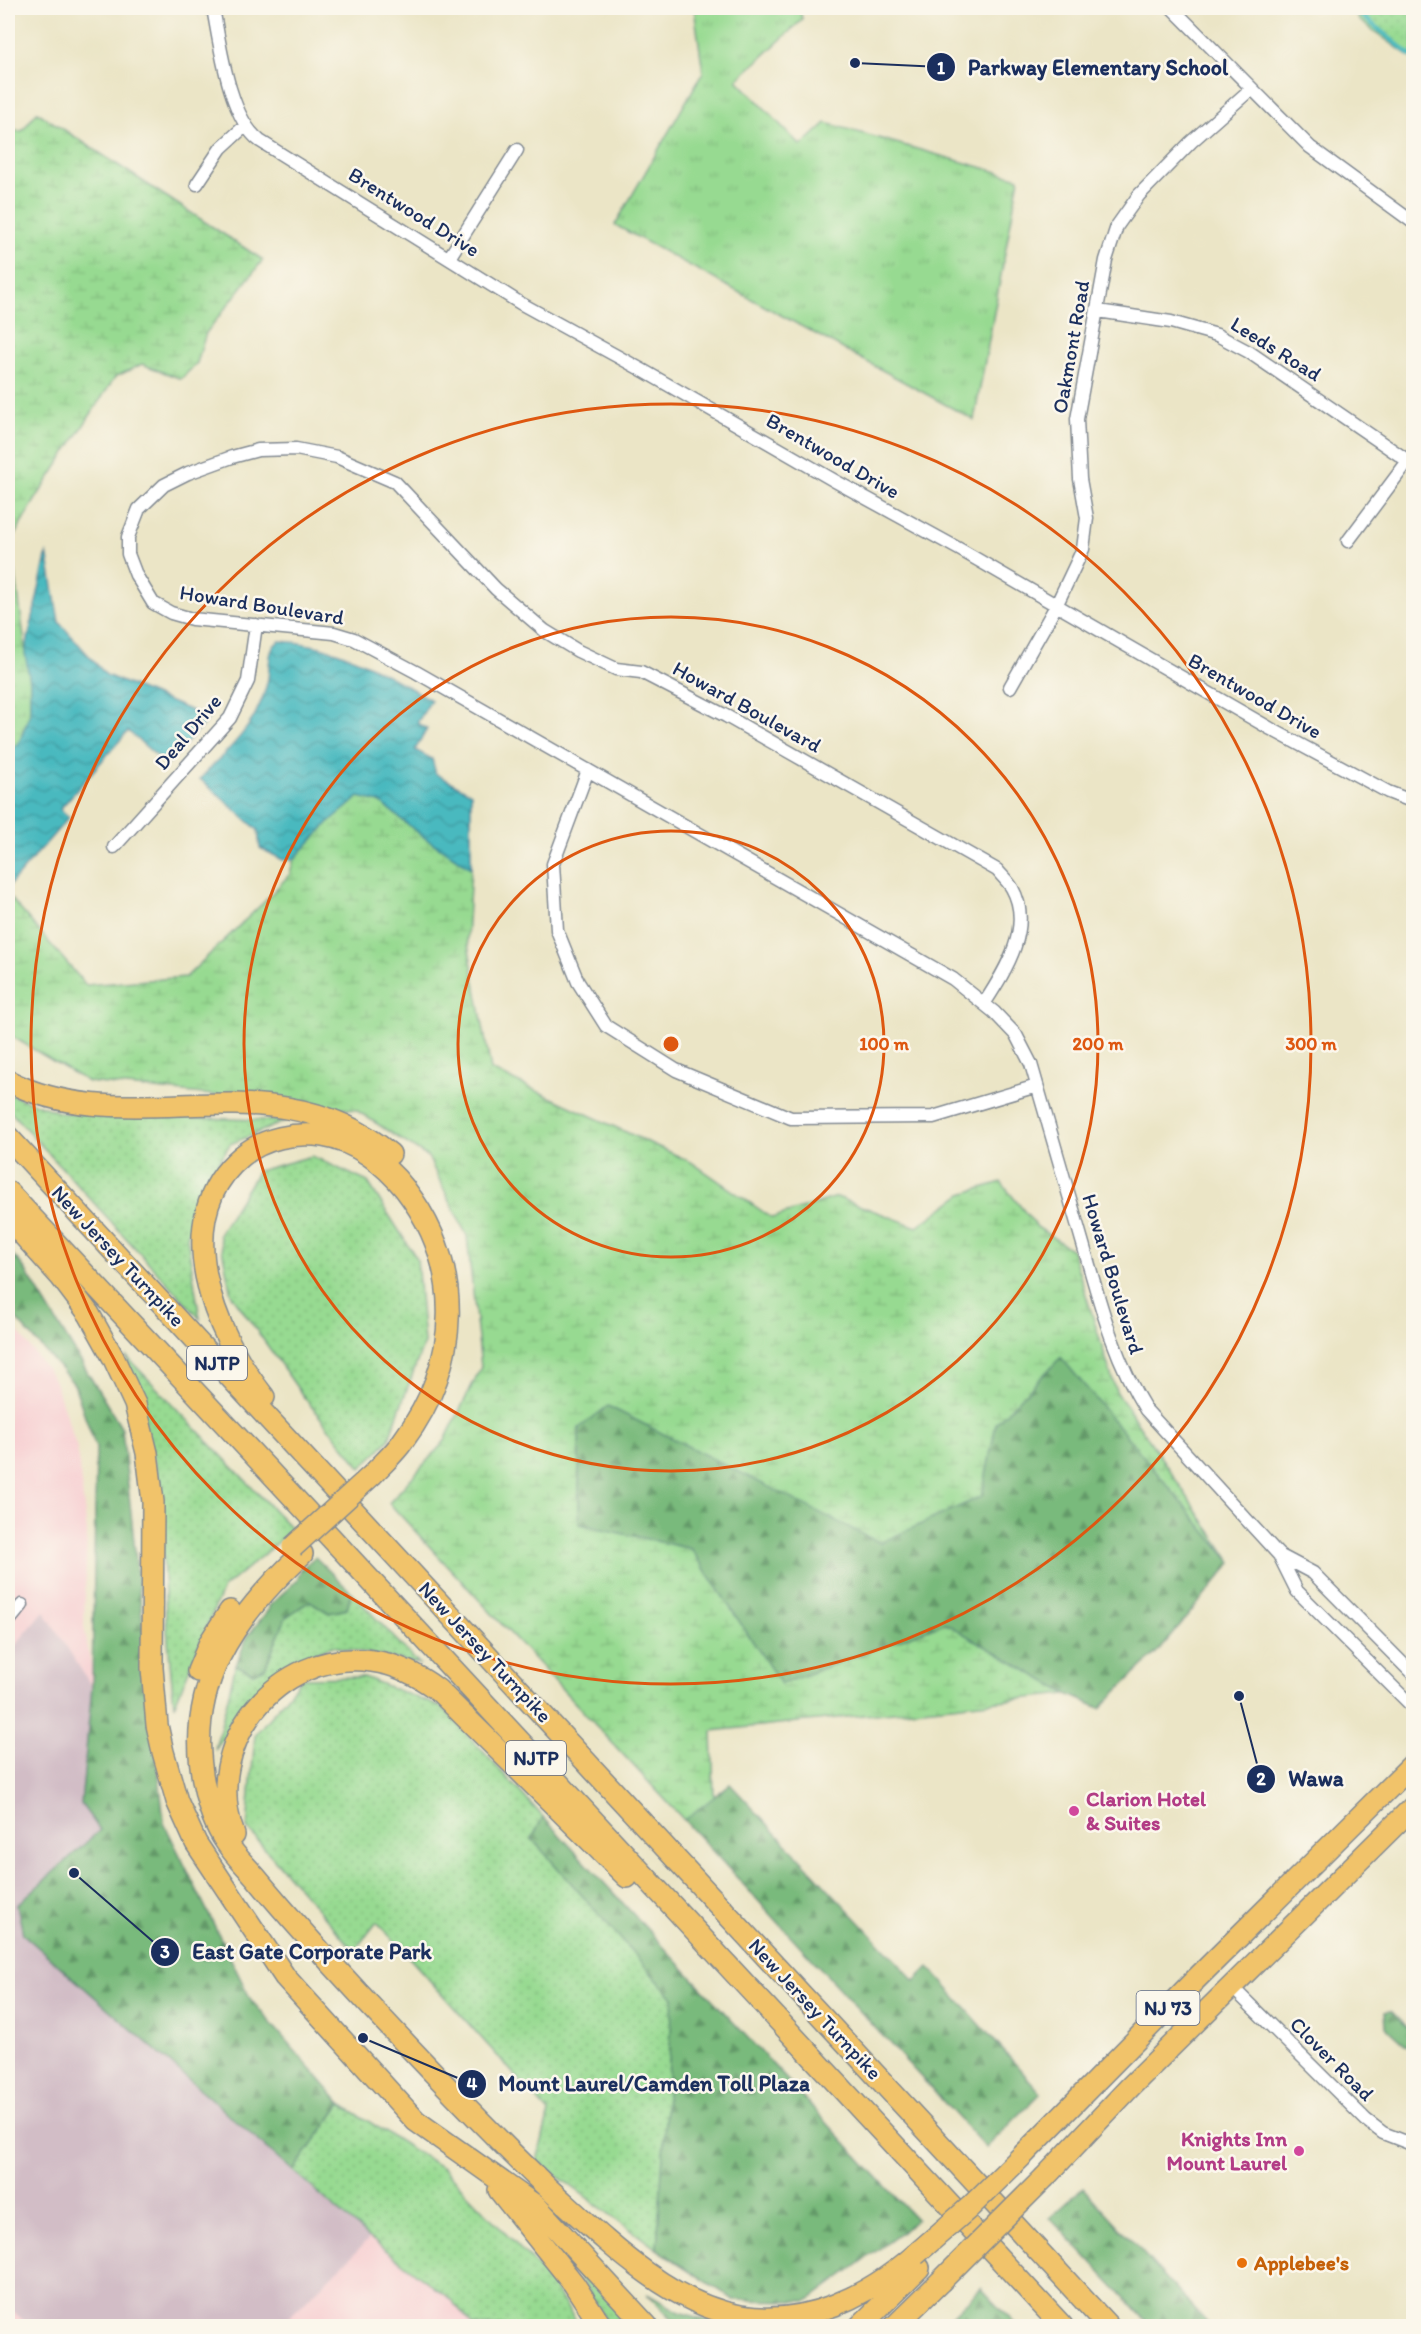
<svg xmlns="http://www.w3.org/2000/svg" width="1421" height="2334" viewBox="0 0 1421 2334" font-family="Itim,sans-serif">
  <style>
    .built { fill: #f7cfd2 }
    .industrial { fill: #d2bdc6 }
    .grass { fill: url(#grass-dots); stroke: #598478; stroke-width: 1.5 }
    .forest { fill: url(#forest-firs); stroke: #4a746c; stroke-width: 1.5 }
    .wetland { fill: url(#wetland-marsh); stroke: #598478; stroke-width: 1.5 }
    .park { fill: url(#park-tufts); stroke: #598478; stroke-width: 1.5 }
    .water { fill: url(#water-waves); stroke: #32748e; stroke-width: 1.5 }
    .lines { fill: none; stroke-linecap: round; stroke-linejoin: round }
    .stream { stroke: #4ab9bf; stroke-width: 4.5 }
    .street-casing { stroke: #838a92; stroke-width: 15 }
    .highway-casing { stroke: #838a92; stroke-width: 24 }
    .street { stroke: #fff; stroke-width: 12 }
    .highway { stroke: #f1c36a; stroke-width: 21 }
    .highway-bridge-casing { stroke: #838a92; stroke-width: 24; stroke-linecap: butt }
    .highway-bridge { stroke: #f1c36a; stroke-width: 21 }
    .ring { fill: none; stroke: #de5710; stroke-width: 3 }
    .hotel-dot { fill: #d1479c; stroke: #fbf7ec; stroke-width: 2 }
    .food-dot { fill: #e8710a; stroke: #fbf7ec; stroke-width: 2 }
    .labels { text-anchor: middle; stroke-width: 5; stroke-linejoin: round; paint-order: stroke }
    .shield { fill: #fbf7ec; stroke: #5e6b89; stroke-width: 1.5 }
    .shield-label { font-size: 20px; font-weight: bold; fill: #1b2f5e }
    .street-label { font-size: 21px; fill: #1b2f5e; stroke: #fbf7ec }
    .hotel-label { font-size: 21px; font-weight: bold; fill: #b23c85; stroke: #fbf7ec; text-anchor: start }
    .food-label { font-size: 21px; font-weight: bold; fill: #c56008; stroke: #fbf7ec; text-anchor: start }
    .centre { fill: #de5710; stroke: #fbf7ec; stroke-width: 3 }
    .ring-label { font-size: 18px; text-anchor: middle; font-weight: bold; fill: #de5710; stroke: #fbf7ec; stroke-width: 5; stroke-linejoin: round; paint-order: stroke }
    .leader { fill: none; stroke: #1b2f5e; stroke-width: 2 }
    .callout-dot { fill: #1b2f5e; stroke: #fbf7ec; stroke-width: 2 }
    .mark-label { font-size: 18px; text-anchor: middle; font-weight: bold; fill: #fff }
    .callout-label { font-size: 22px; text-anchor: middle; font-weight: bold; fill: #1b2f5e; stroke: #fbf7ec; stroke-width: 5; stroke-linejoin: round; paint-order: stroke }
  </style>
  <defs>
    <pattern id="grass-dots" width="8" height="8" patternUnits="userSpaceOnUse" patternTransform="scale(1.5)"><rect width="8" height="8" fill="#97da91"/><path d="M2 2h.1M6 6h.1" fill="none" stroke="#82bb7f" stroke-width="1.8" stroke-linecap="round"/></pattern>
    <pattern id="forest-firs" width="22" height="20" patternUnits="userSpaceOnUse" patternTransform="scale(1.5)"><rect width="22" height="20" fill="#79ba7b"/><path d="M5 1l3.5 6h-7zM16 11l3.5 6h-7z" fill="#629868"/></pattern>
    <pattern id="wetland-marsh" width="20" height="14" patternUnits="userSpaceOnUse" patternTransform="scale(1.5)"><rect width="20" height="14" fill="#97da91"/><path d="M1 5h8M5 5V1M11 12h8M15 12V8" fill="none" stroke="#82bb7f"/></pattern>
    <pattern id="park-tufts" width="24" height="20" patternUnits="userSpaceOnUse" patternTransform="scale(1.5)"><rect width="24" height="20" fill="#97da91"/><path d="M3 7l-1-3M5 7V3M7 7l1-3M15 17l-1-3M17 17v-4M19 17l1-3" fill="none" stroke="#82bb7f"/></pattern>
    <pattern id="water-waves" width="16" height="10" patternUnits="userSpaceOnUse" patternTransform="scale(1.5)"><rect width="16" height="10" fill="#4ab9bf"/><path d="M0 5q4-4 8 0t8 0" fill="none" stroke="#3d979e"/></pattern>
  </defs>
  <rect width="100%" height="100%" fill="#fbf7ec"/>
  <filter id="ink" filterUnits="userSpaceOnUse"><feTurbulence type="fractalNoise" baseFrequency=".0167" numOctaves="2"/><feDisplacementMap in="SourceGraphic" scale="12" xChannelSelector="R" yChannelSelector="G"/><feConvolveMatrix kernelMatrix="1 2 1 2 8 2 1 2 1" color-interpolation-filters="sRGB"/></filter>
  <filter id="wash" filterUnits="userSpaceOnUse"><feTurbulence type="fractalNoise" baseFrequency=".008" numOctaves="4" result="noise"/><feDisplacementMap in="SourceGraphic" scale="24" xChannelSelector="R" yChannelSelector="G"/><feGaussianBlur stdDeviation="1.35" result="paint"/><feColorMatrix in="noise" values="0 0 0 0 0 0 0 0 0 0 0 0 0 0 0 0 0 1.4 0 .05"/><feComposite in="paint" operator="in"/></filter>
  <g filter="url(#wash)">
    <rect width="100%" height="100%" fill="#ebe5c6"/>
    <!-- built -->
    <path class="built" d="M8,1318L54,1379L77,1448L87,1532L84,1626L117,1812L165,1933L524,2326H8Z"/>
    <!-- industrial -->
    <path class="industrial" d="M44,1611L92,1687L81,1804L101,1830L17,1905L23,1934L370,2238L280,2326H30L8,2307V1654Z"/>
    <!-- grass -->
    <path class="grass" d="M1355,8H1413V59L1359,20Z
      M8,1094L61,1113L286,1121L230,1144L202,1189L187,1237L200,1319L8,1109Z
      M312,1156L368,1182L417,1259L424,1343L388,1441L361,1468L303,1396L231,1294L219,1234L258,1171Z
      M126,1356L293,1530L223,1588L174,1706L166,1618L160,1483Z
      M351,1592L419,1664L333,1646L292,1660L248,1699L215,1750L236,1664L253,1673L265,1668L286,1617L310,1601L329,1613L347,1609Z
      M364,1677L443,1708L543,1817L532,1839L674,1998L657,2249L537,2161L549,2113L377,1922L354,1951L247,1828L255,1735L302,1678Z
      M341,2104L444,2169L548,2278L579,2326H474L451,2300L370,2238L293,2171Z
      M569,2260L632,2326H610Z"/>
    <!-- forest -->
    <path class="forest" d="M8,1250L22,1265L122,1429L164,1823L251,2000L341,2104L293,2171L23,1934L17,1905L100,1830L81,1804L92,1687L96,1448L74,1384L8,1310Z
      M1061,1357L1232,1563L1160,1649L1100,1708L1067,1694L945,1623L781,1684L691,1549L579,1524V1427L608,1406L881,1542L982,1496L996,1423Z
      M315,1557L351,1592L347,1609L329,1613L310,1601L286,1617L265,1668L253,1673L236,1665L247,1637L269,1609V1606L297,1580L301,1569Z
      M730,1784L915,1981L929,1967L1041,2093L986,2148L684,1820Z
      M543,1817L916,2219L901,2233L808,2301L734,2300L657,2249L673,1998L532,1839Z
      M1391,2011L1413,2033V2048L1406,2045L1386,2027L1385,2012Z
      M1083,2188L1210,2326H1151L1050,2218Z
      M981,2288L1017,2326H943V2325Z
      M647,2294L680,2312L725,2326H678Z"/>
    <!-- wetland -->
    <path class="wetland" d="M37,112L263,260L206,333L197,363L181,379L142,364L115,377L37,497L11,541L30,682V713L20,741L8,753V131H22Z
      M359,797L380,802L422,836L471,868L467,939L491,1070L691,1162L772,1218L837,1197L917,1227L962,1194L1001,1182L1037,1227L1072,1250L1116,1391L1232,1563L1061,1357L996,1423L982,1496L880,1543L608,1406L579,1428V1524L691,1549L781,1684L945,1623L1067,1694L712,1731L714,1797L684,1820L389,1503L444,1442L481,1367L467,1236L428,1157L356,1110L88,1082L8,1034V895L86,985L186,977L265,901L290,874L294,859L330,821Z"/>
    <!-- park -->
    <path class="park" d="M694,8H800L802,20L737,80L801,146L826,123L1019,178L974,420L615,225L703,72Z"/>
    <!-- water -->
    <path class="water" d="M47,552L59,622L106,675L209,718L167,765L128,731L60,809L69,817L8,887V753L20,741L30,713V682L25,653Z
      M280,641C339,644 381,671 431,700L417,723L427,729L415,750L432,759L436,774L471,793V868L422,836L380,802L359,797L330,821L294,859L283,860L260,848L258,830L200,779C220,757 248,734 259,706C263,698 266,688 268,679C270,667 267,647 280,641Z"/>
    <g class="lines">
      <!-- stream -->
      <path class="stream" d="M1342,8L1360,14L1414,58"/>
    </g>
  </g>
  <g filter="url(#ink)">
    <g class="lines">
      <defs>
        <path id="street" d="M213,8C220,45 229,118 260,141L520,303L644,371L835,481L959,549L1271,729L1388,792L1414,802
          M1172,8L1310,147L1414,223
          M197,184L221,148L245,126
          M449,258L517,150
          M1098,311L1171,322L1217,335L1249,352L1414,465
          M1348,541L1408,461
          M1010,687L1056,606L1083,549L1087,518L1080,479L1077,419L1106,260L1117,226L1139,195L1191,142L1251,89
          M588,770L553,864L557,930L578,982L606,1026L676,1070L791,1118L933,1117L1037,1086
          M114,847L230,718L248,681L256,625
          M984,1004C1005,971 1034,927 1012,888C1008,881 1002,876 997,870L726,716L641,672L616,669L578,651L545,631L496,589L395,482L337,457L296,449L258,450L232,457L188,473L164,485L139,509L128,537V554L136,575L153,603L171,613L192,619L334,633L354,639L416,672L953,979L994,1012L1016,1035L1031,1064C1048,1124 1066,1184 1083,1244C1100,1303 1113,1357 1146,1410L1279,1555L1297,1591L1414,1708
          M1279,1555L1313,1573L1414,1675
          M8,1622L22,1605
          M1232,1987L1366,2120L1383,2133L1414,2145"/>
        <path id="highway" d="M8,1081C131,1144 273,1056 390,1154
          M8,1137L1108,2326
          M8,1192L270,1472L1062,2326
          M8,1218L61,1277L89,1314L113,1357L135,1404L147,1453L153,1502L152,1668L157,1725L163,1752L177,1801L196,1843L285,1977L416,2121L536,2206L647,2326
          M264,1397C214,1334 167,1218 242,1156C264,1138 295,1132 323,1136C356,1141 385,1164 405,1189C465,1267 461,1363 403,1441C395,1453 383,1463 373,1474
          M302,1554C233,1618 184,1687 204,1785C208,1805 215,1826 226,1842C235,1856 248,1868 258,1880C296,1926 336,1969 377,2013C433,2073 489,2132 549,2189C581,2218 612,2248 647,2273C676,2294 706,2310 741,2316C806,2327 868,2296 915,2255
          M198,1671L210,1642L230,1611
          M234,1835C200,1746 277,1648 372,1661C397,1664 418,1675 438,1690L627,1877
          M1025,2153L1195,1980L1414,1763
          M1045,2177L1130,2087L1414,1806
          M499,2190L574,2284L601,2326
          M860,2326L919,2268
          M895,2326L940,2282"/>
      </defs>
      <!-- street casing -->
      <use href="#street" class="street-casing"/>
      <!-- highway casing -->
      <use href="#highway" class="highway-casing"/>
      <!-- street -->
      <use href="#street" class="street"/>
      <!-- highway -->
      <use href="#highway" class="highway"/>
      <defs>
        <path id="highway-bridge" d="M293,1547L373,1474
          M915,2255L970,2207L1025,2153
          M940,2282L1045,2177"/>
      </defs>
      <!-- highway-bridge casing -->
      <use href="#highway-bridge" class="highway-bridge-casing"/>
      <!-- highway-bridge -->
      <use href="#highway-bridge" class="highway-bridge"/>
    </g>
  </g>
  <!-- distance rings -->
  <g class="ring">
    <circle cx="671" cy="1044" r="213"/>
    <circle cx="671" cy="1044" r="427"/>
    <circle cx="671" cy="1044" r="640"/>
  </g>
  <!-- markers -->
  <g class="hotel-dot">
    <circle cx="1074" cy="1811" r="6"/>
    <circle cx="1299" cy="2151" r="6"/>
  </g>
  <circle class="food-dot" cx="1242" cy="2263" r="6"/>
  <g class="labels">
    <!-- shield labels -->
    <g class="shield">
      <rect x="187" y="1346" width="60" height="34" rx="4.5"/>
      <rect x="506" y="1741" width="60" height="34" rx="4.5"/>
      <rect x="1136.5" y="1991" width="63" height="34" rx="4.5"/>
    </g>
    <g class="shield-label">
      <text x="217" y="1370">NJTP</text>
      <text x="536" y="1765">NJTP</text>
      <text x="1168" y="2015">NJ 73</text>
    </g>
    <!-- street labels -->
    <g class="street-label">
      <text transform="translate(414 212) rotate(32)" y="7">Brentwood Drive</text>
      <text transform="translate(1071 347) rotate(-80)" y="7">Oakmont Road</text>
      <text transform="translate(1276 349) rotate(32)" y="7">Leeds Road</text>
      <text transform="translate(833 456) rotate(30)" y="7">Brentwood Drive</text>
      <text transform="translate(262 605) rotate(9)" y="7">Howard Boulevard</text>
      <text transform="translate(1255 696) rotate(30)" y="7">Brentwood Drive</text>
      <text transform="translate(747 707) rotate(29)" y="7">Howard Boulevard</text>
      <text transform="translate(188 732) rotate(-50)" y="7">Deal Drive</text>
      <text transform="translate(118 1256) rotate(47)" y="7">New Jersey Turnpike</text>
      <text transform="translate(1113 1274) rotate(73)" y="7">Howard Boulevard</text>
      <text transform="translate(485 1652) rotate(47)" y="7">New Jersey Turnpike</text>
      <text transform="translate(815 2009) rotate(47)" y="7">New Jersey Turnpike</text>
      <text transform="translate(1332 2059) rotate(45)" y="7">Clover Road</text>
    </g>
    <!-- hotel labels -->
    <g class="hotel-label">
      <text x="1086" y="1806">Clarion Hotel<tspan x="1086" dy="24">&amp; Suites</tspan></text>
      <text x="1287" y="2146" text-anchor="end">Knights Inn<tspan x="1287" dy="24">Mount Laurel</tspan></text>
    </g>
    <!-- food labels -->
    <g class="food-label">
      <text x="1254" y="2270">Applebee's</text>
    </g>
  </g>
  <circle cx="671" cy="1044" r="9" class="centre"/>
  <g class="ring-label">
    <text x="884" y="1050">100 m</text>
    <text x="1098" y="1050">200 m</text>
    <text x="1311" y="1050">300 m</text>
  </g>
  <!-- callouts -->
  <path class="leader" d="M855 63L941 67M1239 1696L1261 1779M74 1873L165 1952M363 2038L472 2084"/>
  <g class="callout-dot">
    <circle cx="855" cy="63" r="6"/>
    <circle cx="1239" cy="1696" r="6"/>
    <circle cx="74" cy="1873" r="6"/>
    <circle cx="363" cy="2038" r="6"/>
    <circle cx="941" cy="67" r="15"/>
    <circle cx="1261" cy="1779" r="15"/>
    <circle cx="165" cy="1952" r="15"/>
    <circle cx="472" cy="2084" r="15"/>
  </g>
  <g class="mark-label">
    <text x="941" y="74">1</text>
    <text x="1261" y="1785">2</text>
    <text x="165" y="1958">3</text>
    <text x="472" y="2090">4</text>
  </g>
  <g class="callout-label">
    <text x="1098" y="75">Parkway Elementary School</text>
    <text x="1316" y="1786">Wawa</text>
    <text x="312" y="1959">East Gate Corporate Park</text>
    <text x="654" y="2091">Mount Laurel/Camden Toll Plaza</text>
  </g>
  <!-- margin -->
  <rect width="1421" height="2334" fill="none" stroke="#fbf7ec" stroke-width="30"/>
</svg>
